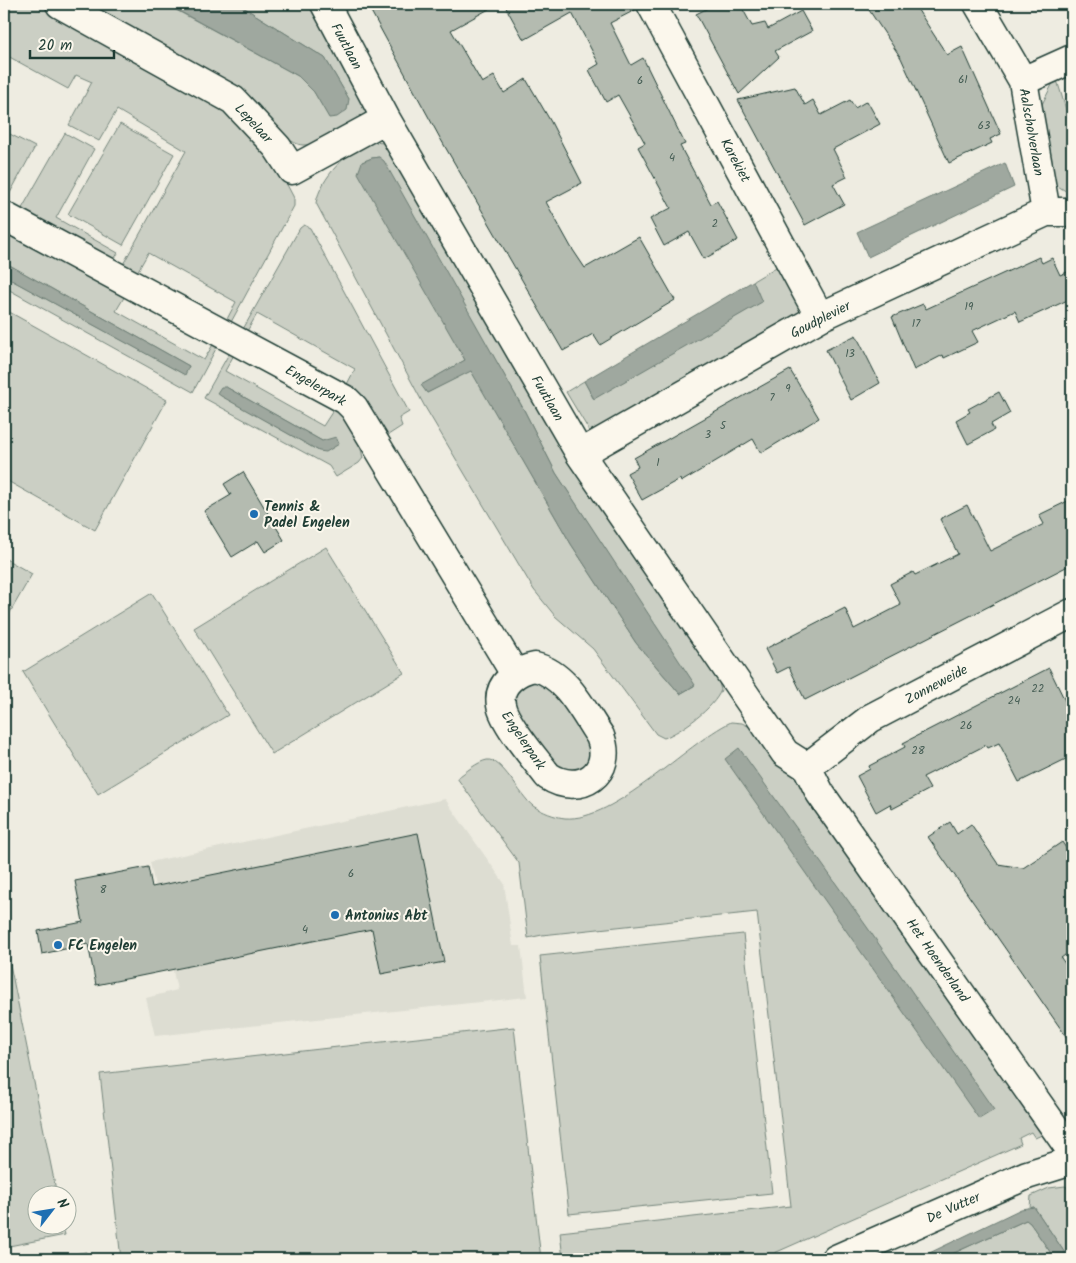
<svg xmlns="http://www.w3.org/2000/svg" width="1076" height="1263" viewBox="0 0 1076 1263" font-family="Kalam,sans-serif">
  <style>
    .built { fill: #ddddd2 }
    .green { fill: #cbcfc4; stroke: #75867c; fill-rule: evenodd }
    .water { fill: #9fa89f; stroke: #6c7d74 }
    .building { fill: #b4bbb0; stroke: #1f3d34 }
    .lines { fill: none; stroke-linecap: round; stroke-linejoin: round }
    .minor-casing { stroke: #1f3d34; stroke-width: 31 }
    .minor { stroke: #fbf7ec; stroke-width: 28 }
    .poi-dot { fill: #1f6fb2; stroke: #fbf7ec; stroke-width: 2 }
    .labels { text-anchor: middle; stroke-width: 4; stroke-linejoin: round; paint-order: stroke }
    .number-label { font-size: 11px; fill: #445c53 }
    .street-label { font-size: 14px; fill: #1f3d34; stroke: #fbf7ec }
    .poi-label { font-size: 14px; font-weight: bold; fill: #1f3d34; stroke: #fbf7ec; text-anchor: start }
  </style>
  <rect width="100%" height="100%" fill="#eeece1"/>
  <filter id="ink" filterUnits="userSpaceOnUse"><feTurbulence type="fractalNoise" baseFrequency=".02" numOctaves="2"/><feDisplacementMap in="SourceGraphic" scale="10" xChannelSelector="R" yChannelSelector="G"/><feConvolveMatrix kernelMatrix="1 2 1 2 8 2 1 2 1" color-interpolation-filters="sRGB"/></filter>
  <g filter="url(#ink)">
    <!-- built -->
    <path class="built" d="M445,799L504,883L513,946H521L527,997L155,1036L146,998L177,990L150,862Z"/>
    <!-- green -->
    <path class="green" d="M4,4H44L227,106L271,154L294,198V206L230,324L226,321L236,302L148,253L135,276L121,268L186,151L117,110L99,141L69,125L92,82L76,75L68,89L4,54L8,38L4,34Z
      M80,4H165L298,76L314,92L329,117L349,99L325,58L238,4H310L364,101L366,113C356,123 318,146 303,145C296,145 287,138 281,135Z
      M1056,77L1072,129V195L1053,183L1039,110Z
      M120,124L174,154L123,245L68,214Z
      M4,131L35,147L4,204Z
      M65,133L94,149L56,218L118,253L112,263L20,212Z
      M373,142L384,143L718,679L721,690C714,708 682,731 664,738L656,734L593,649L555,616L534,590L425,407L316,203C320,179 349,147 373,142ZM379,157L524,410L556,473L694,686L680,694L636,643L571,544L471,370L427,393L422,385L465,360L362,162L372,158Z
      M304,225L310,228L409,412L399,418L402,426L385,437L346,386L355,369L257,314L246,333L242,331L300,228Z
      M4,227L126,294L116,311L204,360L215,341L219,343L193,392L4,287V276L184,374L189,366L4,262Z
      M788,260L814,310L605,431L590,432L566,392L584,381L593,398L761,302L753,281Z
      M4,309L167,400L95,530L4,479Z
      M231,350L235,353L225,371L323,426L334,409C349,419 360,440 363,458L359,463L336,477L329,466L204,398ZM226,387L322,441L319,451L217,393Z
      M326,547L404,673L272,754L194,628Z
      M4,558L32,574L4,623Z
      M152,593L228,715L98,794L23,672Z
      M535,680L551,687L589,742C597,759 584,768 569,772C565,770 559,769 556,765C546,755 512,711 514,699C515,687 525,683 535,680Z
      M731,722L742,723L752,728L802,777L1044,1134L1035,1138L1031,1132L1019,1138L1021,1144L761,1259H563L560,1232L791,1206L757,912L542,935L528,938L519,863L457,778C466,772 477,762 487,760C502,758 520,796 533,806C542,812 555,817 565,818C615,822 685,744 731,722Z
      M743,934L772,1193L569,1214L540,956Z
      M4,935L57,1195L38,1196V1226H63L65,1235L4,1247Z
      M514,1027L541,1259H121L100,1074Z
      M1065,1186L1072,1190V1259H1069L1034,1207L1030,1208L1031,1196L1049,1188Z
      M1026,1220L1030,1223L1055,1259H941Z
      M86,1252V1259H42Z"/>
    <!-- water -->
    <path class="water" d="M166,4H238L325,58L349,99L347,110L337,117L329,118L314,92L298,76Z
      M379,157L384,161L524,410L556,473L695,685L680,694L636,643L571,544L471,371L427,393L421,385L465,360L358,173L362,162L372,158Z
      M1005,163L1014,187L868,257L857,232Z
      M4,262L189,366L185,375L4,276Z
      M753,281L762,302L594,399L584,381Z
      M221,387H226L322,441L336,437L339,444L326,452L319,451L221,396L217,393Z
      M739,748L867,927L994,1110L979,1119L725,759Z
      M1034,1207L1069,1259H1055L1030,1223L1026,1220L941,1259H917L1021,1209Z"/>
    <!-- building -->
    <path class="building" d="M367,4H498L451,30L482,83L494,76L504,93L526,79L551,122L582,183L546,202L571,247L585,268L639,237L675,300L600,345L593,334L563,351L440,138Z
      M504,4H635L637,9L610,23L631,65L643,58L685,144L680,146L711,204L717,201L738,240L704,259L689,232L664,246L650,219L671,208L638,147L645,143L618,95L606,102L589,70L599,64L572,13L524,40Z
      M716,4H740L752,26L765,23L768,29L801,11L812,31L775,51L779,57L739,94L696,14Z
      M865,4H914L947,55L962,47L1001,134L990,139L992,143L949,163L901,58Z
      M795,87L805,105L813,100L821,115L850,100L855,108L867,101L880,124L833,149L847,177L833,184L844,204L805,225L738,100Z
      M1039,257L1042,263L1052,258L1060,275L1072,270V298L1020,322L1015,311L972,331L978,342L944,358L943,355L914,370L892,317L923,304L926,309Z
      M856,335L880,383L851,400L826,350Z
      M790,370L819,418L761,453L753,439L681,482L680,479L642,500L627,473L638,467L634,458Z
      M999,392L1010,413L991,424L994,430L968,444L956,420L970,412L968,409Z
      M243,472L284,540L265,552L258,541L232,557L204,511L231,495L224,484Z
      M1072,499V564L805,700L789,667L777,673L765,649L845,608L854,629L901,605L890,584L913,572L915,575L958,554L940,519L967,505L990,551L1044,524L1039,515Z
      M1049,668L1072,715V756L1019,782L999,743L988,748L986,745L923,777L930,789L892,809L890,804L876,812L857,776L870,769L869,766L905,747L903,743Z
      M950,822L957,834L971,824L998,864L1023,868L1062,842L1072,857V950L1061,958L1072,973V1045L928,837Z
      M418,833L444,962L381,974L372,929L96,985L88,944L42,954L38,931L83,922L75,881L148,867L152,887Z"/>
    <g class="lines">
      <defs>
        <path id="minor" d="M60,4L233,100L277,147L292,170L386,119
          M325,4L386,119L580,454L785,753L807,767
          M651,4L820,317
          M978,4L1023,81L1046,212
          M1023,81L1072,59
          M4,216L346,400L354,408L515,674
          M580,454L820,317L1046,212H1072
          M535,667C566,674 583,711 600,736C615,773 580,797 548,776C536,760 504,723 501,705C497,684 517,670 535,667Z
          M807,767L820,793L1072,1152
          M807,767L871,718L1072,613
          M836,1259L1027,1175L1072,1161"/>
      </defs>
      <!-- minor casing -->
      <use href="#minor" class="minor-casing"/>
      <!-- minor -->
      <use href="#minor" class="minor"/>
    </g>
  </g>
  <!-- markers -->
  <g class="poi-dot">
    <circle cx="254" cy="514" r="5"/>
    <circle cx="335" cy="915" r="5"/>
    <circle cx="58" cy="945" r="5"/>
  </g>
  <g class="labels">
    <!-- number labels -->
    <g class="number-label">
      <text x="963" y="83">61</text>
      <text x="640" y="84">6</text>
      <text x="984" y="129">63</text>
      <text x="672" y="161">4</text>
      <text x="715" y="227">2</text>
      <text x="969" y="310">19</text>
      <text x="916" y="327">17</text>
      <text x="850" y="357">13</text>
      <text x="788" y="392">9</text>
      <text x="772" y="401">7</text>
      <text x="723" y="429">5</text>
      <text x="708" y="438">3</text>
      <text x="658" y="466">1</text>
      <text x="1038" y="692">22</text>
      <text x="1014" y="704">24</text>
      <text x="966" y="729">26</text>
      <text x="918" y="754">28</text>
      <text x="351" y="877">6</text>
      <text x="103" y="893">8</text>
      <text x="305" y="933">4</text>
    </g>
    <!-- street labels -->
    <g class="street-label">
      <text transform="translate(347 46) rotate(62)" y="5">Fuutlaan</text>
      <text transform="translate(254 123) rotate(47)" y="5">Lepelaar</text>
      <text transform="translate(1032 132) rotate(80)" y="5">Aalscholverlaan</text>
      <text transform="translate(736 160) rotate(62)" y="5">Karekiet</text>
      <text transform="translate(820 319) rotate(-27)" y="5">Goudplevier</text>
      <text transform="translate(316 385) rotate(30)" y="5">Engelerpark</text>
      <text transform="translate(548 398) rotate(60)" y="5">Fuutlaan</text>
      <text transform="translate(936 684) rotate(-28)" y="5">Zonneweide</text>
      <text transform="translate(524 740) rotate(56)" y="5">Engelerpark</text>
      <text transform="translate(938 960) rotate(55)" y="5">Het Hoenderland</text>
      <text transform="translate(953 1207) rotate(-24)" y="5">De Vutter</text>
    </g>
    <!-- poi labels -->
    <g class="poi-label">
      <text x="264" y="511">Tennis &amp;<tspan x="264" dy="16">Padel Engelen</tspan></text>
      <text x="345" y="920">Antonius Abt</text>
      <text x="68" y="950">FC Engelen</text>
    </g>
  </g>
  <!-- margin -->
  <rect width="1076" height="1263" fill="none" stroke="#fbf7ec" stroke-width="20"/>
  <rect x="10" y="10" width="1056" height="1243" fill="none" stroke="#1f3d34" stroke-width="2" filter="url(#ink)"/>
  <!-- north arrow -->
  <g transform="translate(52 1210) rotate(59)"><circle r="24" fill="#fbf7ec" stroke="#a3ada2"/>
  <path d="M0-4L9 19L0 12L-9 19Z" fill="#1f6fb2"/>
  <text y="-8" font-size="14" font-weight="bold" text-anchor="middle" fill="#1f3d34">N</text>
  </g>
  <!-- scale -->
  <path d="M30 50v8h84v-8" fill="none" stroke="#1f3d34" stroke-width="2.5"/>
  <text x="38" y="50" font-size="15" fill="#1f3d34" stroke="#fbf7ec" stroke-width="4" paint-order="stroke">20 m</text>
</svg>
